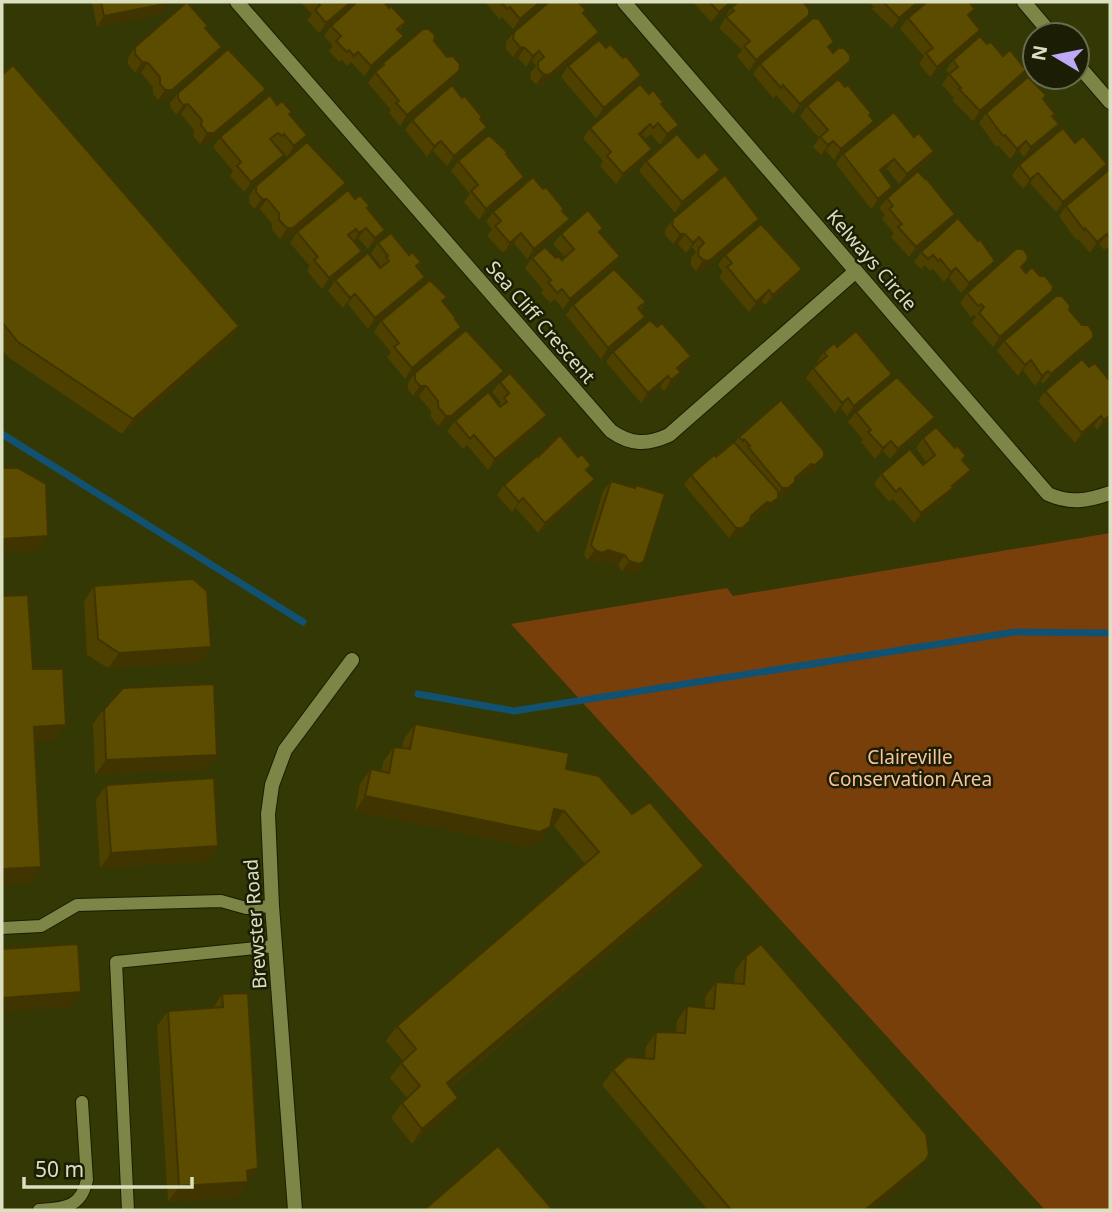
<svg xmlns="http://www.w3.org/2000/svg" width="1112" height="1212" viewBox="0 0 1112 1212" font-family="'Noto Sans',sans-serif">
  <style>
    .green { fill: #793f0b }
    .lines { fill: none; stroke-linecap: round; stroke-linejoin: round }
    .stream { stroke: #115272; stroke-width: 7 }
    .lane-casing { stroke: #1b1e00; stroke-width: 14 }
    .street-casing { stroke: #1b1e00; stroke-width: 16 }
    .lane { stroke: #7d8547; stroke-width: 12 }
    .street { stroke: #7d8547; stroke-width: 14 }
    .wall { fill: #4e4100 }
    .shaded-wall { fill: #403500 }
    .building { fill: #5b4c00; stroke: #403500; stroke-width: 2 }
    .labels { text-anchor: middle; stroke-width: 5; stroke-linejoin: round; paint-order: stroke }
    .street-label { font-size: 19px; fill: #dae0c0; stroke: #1b1e04 }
    .park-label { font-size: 19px; fill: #fac49f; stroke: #1b1e04 }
  </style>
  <rect width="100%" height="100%" fill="#333805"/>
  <!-- green -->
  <path class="green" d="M1110,533V1210H1045L511,624L727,588L733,596Z"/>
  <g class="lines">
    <!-- stream -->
    <path class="stream" d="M2,434L303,622
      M418,694L514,711L1015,632L1110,633"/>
    <defs>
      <path id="lane" d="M2,928L41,926L77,905L221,901L246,908L272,906
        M39,1210C64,1208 81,1208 87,1180L82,1102
        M128,1210L116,962L275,946"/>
      <path id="street" d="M237,2L611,431C631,445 647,445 669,435L856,271
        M624,2L1048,494C1070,504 1087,501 1110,493
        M1024,2L1052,35
        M1077,64L1110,102
        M295,1210L272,906L268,814L272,785L285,750L352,660"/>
    </defs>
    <!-- lane casing -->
    <use href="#lane" class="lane-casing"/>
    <!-- street casing -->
    <use href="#street" class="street-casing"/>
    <!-- lane -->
    <use href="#lane" class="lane"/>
    <!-- street -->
    <use href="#street" class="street"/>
  </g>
  <!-- wall -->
  <path class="wall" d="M92,2H168L162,14L97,27Z
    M300,2H356L319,33L307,20L312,14Z
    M485,2H545L513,29L502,17L500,20Z
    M693,2H731L725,11L711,22Z
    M869,2H923L892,28L872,9L874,7Z
    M389,8L406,22L399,31L396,46L364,76L351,62L347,66L342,60L339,62L329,51L333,46L324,36L331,26Z
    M731,8L809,15L802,26L749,71L737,56L742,50L719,28L725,19L724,18Z
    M586,10L583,13L592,42L542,85H536L530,78L531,72L536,66L532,61L526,67L518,58L513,57L506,49V42L514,32Z
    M969,17L973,40L930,77L919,64L924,56L900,29L908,18Z
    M208,26L206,29L222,47L214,57L164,100H158L153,94V87L141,73H135L128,64V58L135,47Z
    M434,41L459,71L452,81L400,126L389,113L391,110L368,83L383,63Z
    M987,44L1003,56L1019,81L973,121L952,100L954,98L942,85L949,74L946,70L953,60Z
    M829,49L833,53L850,61L843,71L793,114L776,95L773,98L753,74L760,64Z
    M568,66L634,86L596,118L561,77Z
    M2,75L239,326L228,341L122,434L8,357L2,350Z
    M845,87L871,113L869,115L867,131L834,160L826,151L821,155L813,147L819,138L800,116L807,106Z
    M266,89L259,99L206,144H200L193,136L194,130L181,114L176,115L171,108L170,103L178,93Z
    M649,94L661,105L672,135L660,145L651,134L646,138L642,135L641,136L645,159L616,184L600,166L603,161L583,138L590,128Z
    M1043,99L1055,114L1053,117L1051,134L1024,157L1019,151L1010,159L998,145L996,147L979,123L986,113Z
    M277,105L290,115L307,135L300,146L287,157L277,145L276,146L284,155L276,165L244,192L230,176L233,171L213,147L220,137Z
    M480,119V138L447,166L433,151L427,157L405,130L412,120Z
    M914,137L934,151L927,161L899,184L887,169L882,173L892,187L885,197L871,209L836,164L843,154Z
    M1075,143L1100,174L1056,212L1030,183L1023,189L1012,176L1019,165Z
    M506,155L517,187L479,220L464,202L470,194L451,171L458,161Z
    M646,161L713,180L675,213L639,171Z
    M1110,169V246L1104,250L1099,244L1090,253L1078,239L1076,240L1059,216L1066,206Z
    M346,183L338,194L286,239H280L272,230V224L260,209H254L249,203V196L256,186Z
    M543,189L564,209L563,211L570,219L562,229L527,259L514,243L503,253L487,236L492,229L486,222L493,212Z
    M887,198L947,224L909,257L891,237L894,233L882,219L885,215L879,208Z
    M355,199L370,206L368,209L385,230L378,240L368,249L358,238L354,241L355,261L322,289L307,271L310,266L290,243L297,232Z
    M673,219H759L752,229L702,271H696L691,265V258L696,252L692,247L686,253L678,244H673L665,235V230Z
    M600,233L620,256L613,266L563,309L555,299L550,303L541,293L543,290L525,268L532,258H556L562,260L565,257L553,244L561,234Z
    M378,243L409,255L421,262L417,268V287L368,329L348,304L343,308L328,291L335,280L379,267L380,265L371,254Z
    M921,252L988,271L961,293L949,278L944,282L933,269L930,271L925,265L921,269L914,262Z
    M725,255L802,269L795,279L765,305L762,301L749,312L719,277L723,272L718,265Z
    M1022,268L1045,301L993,347L972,323L976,317L974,314L971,317L960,303L967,293Z
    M646,302L640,311L645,317L638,327L601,359L566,315L573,305Z
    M443,303L455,319L454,337L405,379L387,357L391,352L374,332L381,321Z
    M1069,310L1093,338L1085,348L1043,384L1041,381L1035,386L1023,370L1018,376L997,351L1004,341Z
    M657,327L691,356L684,367L679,371L681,372L674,382L664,391L660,387L641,403L606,362L613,352Z
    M837,347L892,374L885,384L847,416L841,408L835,413L806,378L813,368L818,364L817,362L824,352Z
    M1089,367L1110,381V416L1106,423L1097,430L1094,426L1075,443L1038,401L1045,391Z
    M415,373L497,381L444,426H438L431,417V411L419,397L413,396L408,390V383Z
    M500,382L540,426L488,470L467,445L463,449L447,431L455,421L499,405L501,402L492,392Z
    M856,412L927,428L890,459L883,451L875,459L861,442L863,439L848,422Z
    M739,437L824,457L817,467L808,475H804L795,482L788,493L781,498H777L771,508L764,513L759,512L751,520L743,531L735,538H729L684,485L691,475L735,442Z
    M923,438L963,461L964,480L951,491L947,498L914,523L893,499L889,502L874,484L881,474L923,465L926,462L916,448Z
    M538,457L588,490L538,533L516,508L512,512L497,495L504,485Z
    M611,481L634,488L636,485L644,561L637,572L632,574L622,571L618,565L600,560L595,563L587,560L584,555L603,491Z
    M94,586L211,647L200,662L108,668L87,655L84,601Z
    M104,709L207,770L95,775L93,724Z
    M415,724L566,769L704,866L694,881L450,1087L448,1113L412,1144L391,1118L402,1103L407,1098L390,1078L403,1061L386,1041L397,1026L585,864L554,826L551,825L540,842L529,847L355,811L360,784L371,769L382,771L383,762L394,747L402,748L404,739Z
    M106,785L218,846L208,861L100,868L96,800Z
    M746,956L915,1175L873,1210H708L602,1085L613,1070L645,1058L646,1047L656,1032H676L677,1021L687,1006L705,1008V997L716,982L734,983L735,971Z
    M222,994L258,1168L237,1197L168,1202L157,1026L168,1011L213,1008Z"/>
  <!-- shaded-wall -->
  <path class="shaded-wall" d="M351,2H356L319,33L326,23Z
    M540,2H545L513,29L520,19Z
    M731,2L725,11L711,22L719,12Z
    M918,2H923L892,28L899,18Z
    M169,3L162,14L97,27L104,16Z
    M809,15L802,26L749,71L756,60Z
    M980,30L973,40L930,77L937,67Z
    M599,32L592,42L542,85H536L543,74Z
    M404,36L396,46L364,76L371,66Z
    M222,47L214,57L164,100H158L165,90Z
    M520,47L525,48L518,58L513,57Z
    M539,51L532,61L526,67L533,56Z
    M850,61L843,71L793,114L800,104Z
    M142,62L148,63L141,73H135Z
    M1026,70L1019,81L973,121L980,111Z
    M459,71L452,81L400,126L407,115Z
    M641,75L634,86L596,118L604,108Z
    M266,89L259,99L206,144H200L207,133Z
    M188,104L181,114L176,115L183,105Z
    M874,121L867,131L834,160L841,149Z
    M650,124L642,135L632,144L639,134Z
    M1059,124L1051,134L1024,157L1031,147Z
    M679,125L672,135L660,145L667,134Z
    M487,127L480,138L447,166L454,156Z
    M307,135L300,146L287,157L294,146Z
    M441,141L433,151L427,157L434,146Z
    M833,141L826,151L821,155L828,145Z
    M1026,141L1019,151L1010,159L1017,149Z
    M652,149L645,159L616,184L623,174Z
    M934,151L927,161L899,184L907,174Z
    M284,155L276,165L244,192L251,182Z
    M894,159L887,169L873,180L880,170Z
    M1107,164L1100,174L1056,212L1063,202Z
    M720,170L713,180L675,213L682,202Z
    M1038,173L1030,183L1023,189L1030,179Z
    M524,177L517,187L479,220L486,209Z
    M346,183L338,194L286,239H280L287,228Z
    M892,187L885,197L871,209L878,199Z
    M262,199H267L260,209H254Z
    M955,214L947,224L909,257L916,247Z
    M570,219L562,229L527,259L534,249Z
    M759,219L752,229L702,271H696L703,260Z
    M366,228L358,238L352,243L359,233Z
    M385,230L378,240L368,249L375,238Z
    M521,233L514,243L503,253L510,243Z
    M680,234H685L678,244H673Z
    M1107,234L1099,244L1090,253L1097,242Z
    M699,237L692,247L686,253L693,243Z
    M362,251L355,261L322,289L329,278Z
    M620,256L613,266L563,309L570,299Z
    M995,261L988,271L961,293L969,283Z
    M956,268L949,278L944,282L951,272Z
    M802,269L795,279L765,305L773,295Z
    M425,277L417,287L368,329L375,318Z
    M769,290L762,301L749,312L756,302Z
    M1052,291L1045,301L993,347L1000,337Z
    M355,294L348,304L343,308L350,298Z
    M645,317L638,327L601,359L608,348Z
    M239,326L228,341L122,434L133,419Z
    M461,327L454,337L405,379L412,368Z
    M1093,338L1085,348L1043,384L1051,374Z
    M691,356L684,367L670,379L677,368Z
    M1031,360L1023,370L1018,376L1025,365Z
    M504,371L497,381L444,426H438L446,416Z
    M1048,371L1041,381L1035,386L1042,376Z
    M681,372L674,382L664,391L671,380Z
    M892,374L885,384L847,416L854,406Z
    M668,376L660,387L641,403L648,393Z
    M420,386H426L419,397L413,396Z
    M848,398L841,408L835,413L842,403Z
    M547,415L540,426L488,470L495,459Z
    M1110,415L1106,423L1097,430L1104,420Z
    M1101,416L1094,426L1075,443L1082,433Z
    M935,417L927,428L890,459L898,449Z
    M891,441L883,451L875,459L883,448Z
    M824,457L817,467L808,475H804L788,488L795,478L811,464Z
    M971,470L964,480L951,491L947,498L914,523L921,513Z
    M595,479L588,490L538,533L545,523Z
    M795,482L788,493L781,498H777L771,508L764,513L759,512L744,526L751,516L767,502L775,498L782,488Z
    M523,498L516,508L512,512L519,502Z
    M750,521L743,531L735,538H729L736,528Z
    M48,536L38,551L2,553V539Z
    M595,550H608L625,555L618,565L600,560L595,563L587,560Z
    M629,561H644L637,572L632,574L622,571Z
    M211,647L200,662L108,668L119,653Z
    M66,725L55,740L23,742L34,727Z
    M217,755L207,770L95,775L106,760Z
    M365,796L550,827L540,842L529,847L355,811Z
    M554,809L564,811L554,826L544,824Z
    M218,846L208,861L100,868L111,853Z
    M704,866L694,881L436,1098L447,1083Z
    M41,867L31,883L2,884V869Z
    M81,992L71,1007L2,1012V998Z
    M458,1098L448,1113L412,1144L422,1129Z
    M926,1160L915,1175L873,1210H865Z
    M258,1168L237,1197L168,1202L179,1186L247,1171Z"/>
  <!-- building -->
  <path class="building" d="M101,2H168L169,3L104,16Z
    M187,2L208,26L205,28L222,47L172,90H165L160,84V77L148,63L142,62L135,54V47Z
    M317,2H351L326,23L315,10L320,5Z
    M357,2H384L389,8L391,6L406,22L397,29L404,36L371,66L358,52L354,56L349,50L347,52L336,41L341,36L331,26Z
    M501,2H540L520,19L510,7L507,9Z
    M549,2H578L586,10L583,13L599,32L549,75L543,74L538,68V62L544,57L539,51L533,56L525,48L520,47L513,39L514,32Z
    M709,2H731L719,12Z
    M738,2H803L809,9V15L756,60L744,46L750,41L726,17L734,11L731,8Z
    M883,2H918L899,18Z
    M927,2H969L975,9L968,15L980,30L937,67L926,53L933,48L908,18Z
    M813,18L819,19L834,42L828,47L833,53L838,48H844L850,55V61L800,104L783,85L781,88L760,64Z
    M423,29H429L435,35L434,41L447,57L453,56L460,64L459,71L407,115L396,103L399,101L375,72L384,65L383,63Z
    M980,36L987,44L991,42L1003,56L1010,50L1026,70L980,111L959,89L961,88L949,74L958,67L953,60Z
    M599,40L606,48L610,44L623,58L626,56L641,75L604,108L568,66Z
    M228,49L266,89L214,133H207L201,125L202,120L188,104L183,105L178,98V93Z
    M13,65L239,326L133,419L18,342L2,322V75Z
    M1028,77L1046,95L1043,99L1055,114L1052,116L1059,124L1031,147L1026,141L1017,149L1005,135L1003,136L986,113Z
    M838,79L845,87L848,85L871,113L869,115L874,121L841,149L833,141L828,145L820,137L828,130L807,106Z
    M640,84L649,94L653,90L663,102L661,104L679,125L667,134L658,123L653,128L650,124L639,134L652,149L623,174L607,156L611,152L590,128Z
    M452,85L462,98L465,96L482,117L480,119L487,127L454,156L441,141L434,146L412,120Z
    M270,95L277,105L282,101L292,112L289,114L307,135L294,146L284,134L282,136L278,133L270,139L284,155L251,182L237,166L241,162L220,137Z
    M894,112L914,137L919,133L934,151L907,174L894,159L880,170L892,187L878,199L843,154Z
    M1063,128L1075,143L1083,136L1107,164L1063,202L1038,173L1030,179L1019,165Z
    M677,134L698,158L705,152L720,170L682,202L646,161Z
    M489,135L508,153L506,154L524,177L486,209L471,191L478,185L458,161Z
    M307,142L346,183L293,228H287L279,220V213L267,199H262L256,192V186Z
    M1110,169V239L1107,234L1097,242L1085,228L1084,230L1066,206Z
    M918,171L925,179L926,178L955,214L916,247L898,227L902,224L889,209L893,206L887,198Z
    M725,175L759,219L709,261L703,260L698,255L699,248L704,243L699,237L693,243L685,234H680L672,225L673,219Z
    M533,177L543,189L546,187L564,209L562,211L570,219L534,249L521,233L510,243L495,226L501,221L493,212Z
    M348,190L355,199L360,195L370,206L367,208L385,230L375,238L366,228L359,233L356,229L348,235L362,251L329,278L314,260L318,257L297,232Z
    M588,210L603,228L599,232L620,256L570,299L562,289L557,293L548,282L551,280L532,258L545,247L556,258L558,256L562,260L574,249L561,234Z
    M958,218L978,241L980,239L995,261L969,283L956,268L951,272L940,259L938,261L933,255L928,259L921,252Z
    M761,224L802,269L773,295L769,290L756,302L727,267L732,263L725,255Z
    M391,233L409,255L412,252L421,262L416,266L425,277L375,318L355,294L350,298L335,280L368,253L380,268L389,261L386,257L388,256L378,243Z
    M1016,249H1023L1028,256L1027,261L1021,267L1026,273L1032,267L1040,276H1045L1053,286L1052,291L1000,337L979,313L984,307L981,304L978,306L967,293Z
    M614,269L646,302L638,308L645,317L608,348L573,305Z
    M430,280L447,297L442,301L456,318L455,319L461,327L412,368L394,347L399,343L381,321Z
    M1056,296H1062L1070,305L1069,310L1082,325H1088L1093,332V338L1051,374L1048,371L1042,376L1031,360L1025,365L1004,341Z
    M650,320L657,327L662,323L691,356L677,368L681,372L671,380L668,376L648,393L613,352Z
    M466,330L504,371L451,416H446L438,407V401L426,386H420L415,380V373Z
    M856,331L892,374L854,406L848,398L842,403L813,368L827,356L824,352L834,343L837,347Z
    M1082,359L1089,367L1095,363L1110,381V415L1104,420L1101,416L1082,433L1045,391Z
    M510,373L547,415L495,459L474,435L470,439L455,421L488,392L500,407L507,402L504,398L509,393L500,382Z
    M897,377L935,417L898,449L891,441L883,448L868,432L871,430L856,412Z
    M781,400L824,451V457L815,465L811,464L795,478V482L788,488H782L748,447L750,446L744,439L743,441L739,437Z
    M936,427L955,448L957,445L966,456L962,460L971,470L952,486L954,487L921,513L900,488L896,492L881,474L910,449L923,465L935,455L923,438Z
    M560,435L578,457L582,454L591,465L586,470L595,479L545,523L523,498L519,502L504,485L537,456L538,457Z
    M734,442L778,491V498L771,503L767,502L751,516L750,521L742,528H736L691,475L714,455L716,457Z
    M2,468H18L46,484L48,536L2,539Z
    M611,481L635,488L636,485L665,494L644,561L639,564L629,561L625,555L608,550L602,553L595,550L591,545Z
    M193,579L207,591L211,647L119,653L98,639L94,586Z
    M28,595L33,669H63L66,725L34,727L41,867L2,869V596Z
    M214,684L217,755L106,760L104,709L123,688Z
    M415,724L569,753L566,769L599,776L632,814L650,802L704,866L447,1083L458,1098L422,1129L402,1103L420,1086L401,1063L416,1049L397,1026L599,852L564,811L554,809L550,827L540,832L365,796L371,769L389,773L394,747L410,749Z
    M214,778L218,846L111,853L106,785Z
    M78,944L81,992L2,998V949Z
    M761,944L926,1134L929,1154L926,1160L865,1210H731L613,1070L627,1057L654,1059L656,1032L685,1033L687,1006L714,1009L716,982L744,984L746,956Z
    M248,993L258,1168L247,1171L248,1182L179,1186L168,1011L223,1007L222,994Z
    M498,1146L553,1210H424Z"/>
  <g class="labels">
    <!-- street labels -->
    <g class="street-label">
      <text transform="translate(872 260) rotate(49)" y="7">Kelways Circle</text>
      <text transform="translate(541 322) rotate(49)" y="7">Sea Cliff Crescent</text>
      <text transform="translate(255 924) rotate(-94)" y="7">Brewster Road</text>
    </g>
    <!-- park labels -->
    <g class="park-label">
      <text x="910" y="764">Claireville<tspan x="910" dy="22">Conservation Area</tspan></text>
    </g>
  </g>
  <!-- border -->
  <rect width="1112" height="1212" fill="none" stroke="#dae0c0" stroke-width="7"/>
  <!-- north arrow -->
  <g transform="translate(1056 56) rotate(280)"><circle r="33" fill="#1b1e04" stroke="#676c4f" stroke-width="2"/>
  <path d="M0-5L12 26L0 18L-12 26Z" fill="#bda9f5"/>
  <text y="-10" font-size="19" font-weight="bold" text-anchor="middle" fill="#dae0c0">N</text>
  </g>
  <!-- scale -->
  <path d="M24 1177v10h168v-10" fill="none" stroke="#dae0c0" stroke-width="3.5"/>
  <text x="35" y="1177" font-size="21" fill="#dae0c0" stroke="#1b1e04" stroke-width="5" paint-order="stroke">50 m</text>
</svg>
